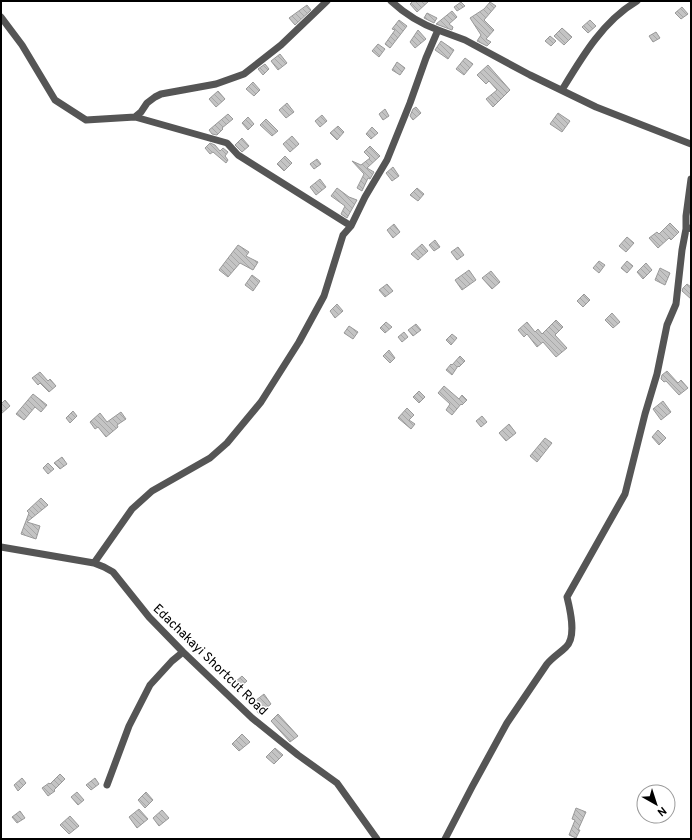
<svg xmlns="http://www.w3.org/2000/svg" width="692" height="840" viewBox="0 0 692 840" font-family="Overpass,sans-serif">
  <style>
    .building { fill: url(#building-back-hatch); stroke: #999 }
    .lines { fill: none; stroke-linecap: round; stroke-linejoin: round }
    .street { stroke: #555; stroke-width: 7 }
    .labels { text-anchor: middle; stroke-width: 3; stroke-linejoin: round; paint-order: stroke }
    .street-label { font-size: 13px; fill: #000; stroke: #fff }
  </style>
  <defs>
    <pattern id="building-back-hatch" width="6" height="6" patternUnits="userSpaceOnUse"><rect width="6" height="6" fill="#c4c4c4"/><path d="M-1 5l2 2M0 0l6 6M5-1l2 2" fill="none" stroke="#a7a7a7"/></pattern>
  </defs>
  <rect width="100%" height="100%" fill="#fff"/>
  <!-- building -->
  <path class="building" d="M413,1H429L417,12L410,4Z
    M461,2L465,6L457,11L454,7Z
    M490,2L496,6L484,20L494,30L486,39L491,42L487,46L477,41L481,35L470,18L484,9Z
    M307,5L311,10L295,25L289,18Z
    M682,7L688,14L681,19L675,13Z
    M452,11L457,17L449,24L453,27L452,30L436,24Z
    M427,13L437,18L434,23L424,18Z
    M399,20L407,26L390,48L385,44L395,30L392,29Z
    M590,20L596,26L588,33L582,27Z
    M562,28L572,37L564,45L554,36Z
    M418,30L426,39L415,48L410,42Z
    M656,32L660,38L653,42L649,36Z
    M550,36L556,41L551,46L545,41Z
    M441,41L454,50L448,59L435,50Z
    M378,44L385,49L379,57L372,51Z
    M280,54L287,63L278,70L271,61Z
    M465,58L473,64L464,75L456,69Z
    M397,62L405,68L400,75L392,70Z
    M265,64L269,69L263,75L258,69Z
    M488,65L510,90L493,107L486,99L497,90L489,81L486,84L477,75Z
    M253,82L260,90L254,96L246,89Z
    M218,91L225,99L216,107L209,99Z
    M287,103L294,112L286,118L279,110Z
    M416,107L421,113L413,120L410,116L413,109Z
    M385,109L389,116L383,120L379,114Z
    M558,113L570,121L562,132L550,124Z
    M228,114L233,119L222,128L223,129L217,135L212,134L209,130Z
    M322,115L327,121L320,127L315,121Z
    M248,117L254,124L248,130L242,123Z
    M266,119L278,131L272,136L260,125Z
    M338,126L344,132L337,140L330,133Z
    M372,127L378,133L371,139L366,134Z
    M292,136L299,144L290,152L283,144Z
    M242,138L249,146L242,152L235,145Z
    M210,143L215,145L220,151L223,148L228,152L225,156L228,160L226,163L213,152L210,154L205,148Z
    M370,146L380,156L367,168L374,172L370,179L368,178L362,191L357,188L364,174L352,161L361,165L370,158L364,152Z
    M285,156L292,163L284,171L277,164Z
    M317,159L321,164L314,169L310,164Z
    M393,167L399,176L392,181L386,173Z
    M320,179L326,187L316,195L310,187Z
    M337,188L349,197L357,200L347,218L341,214L345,206L331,196Z
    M417,188L424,194L418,201L410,195Z
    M670,223L679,232L671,240L669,238L658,248L649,238L657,232L659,234Z
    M394,224L400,232L393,238L387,230Z
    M627,237L634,243L626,252L619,246Z
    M435,240L440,247L434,251L429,245Z
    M422,244L428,251L418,260L411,254Z
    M238,245L249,252L246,256L258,262L253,270L240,263L228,277L219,270Z
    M458,247L464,255L457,260L451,252Z
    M599,261L605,265L599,273L593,268Z
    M627,261L633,266L627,273L621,268Z
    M646,263L652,270L643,279L637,272Z
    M660,268L670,273L665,285L655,280Z
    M469,270L476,280L462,290L455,280Z
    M491,271L500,282L492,289L482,278Z
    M252,275L260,281L253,291L245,285Z
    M387,284L393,291L385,297L379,290Z
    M687,284L691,287V299L682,291L683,288Z
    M584,294L590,300L583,307L577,301Z
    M337,304L343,311L335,318L330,311Z
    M612,313L620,322L613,328L605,320Z
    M556,320L563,327L555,335L567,348L556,357L543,342L537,347L527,334L524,337L518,330L527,322L535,332L538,329L542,334Z
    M386,322L392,327L385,333L380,328Z
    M416,324L421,330L413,336L408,330Z
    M349,326L358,332L353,339L344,333Z
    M404,332L408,337L402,342L398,337Z
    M452,334L457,338L451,345L446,340Z
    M389,350L395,358L390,363L383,356Z
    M460,356L465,361L459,367L458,366L452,375L446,370L451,364L452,365Z
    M667,371L678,383L681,380L688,388L679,395L666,381L664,382L661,379L662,375Z
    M40,372L48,381L50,379L56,386L49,392L40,383L38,385L32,378Z
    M444,386L459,399L462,395L467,400L462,405L461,404L452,415L446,410L450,404L438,393Z
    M419,391L425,397L419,403L413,397Z
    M33,394L47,405L41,412L35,407L24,420L16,414Z
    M5,400L10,406L1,414V404Z
    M663,401L671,412L661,420L653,409Z
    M407,408L414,415L409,420L415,424L411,429L398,418Z
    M73,411L77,416L70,423L66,418Z
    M121,412L126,419L117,425L118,427L106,437L98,427L95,429L90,422L100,413L107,422Z
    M482,416L487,422L481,427L476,421Z
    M509,424L516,433L506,441L499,433Z
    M658,430L666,438L659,445L652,437Z
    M545,438L552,443L537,462L530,456Z
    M62,457L67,464L60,469L54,463Z
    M48,463L54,469L48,474L43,468Z
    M41,498L48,505L27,522L40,526L36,539L21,534L29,513L27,511Z
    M242,676L247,681L239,688L234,683Z
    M264,694L271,704L259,714L251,704Z
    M278,714L298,736L290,742L271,721Z
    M242,734L250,742L239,751L232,744Z
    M275,748L283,755L274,764L266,757Z
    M60,774L65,779L54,790L55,791L48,796L42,788L49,783L50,784Z
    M22,778L26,783L18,791L14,785Z
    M95,778L99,784L91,790L86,785Z
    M77,792L84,800L78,805L71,797Z
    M146,792L153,800L145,808L138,800Z
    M576,808L586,812L578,830H580L576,838L569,835L575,820L572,819Z
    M139,809L148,819L137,828L129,817Z
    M162,810L169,818L159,826L153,818Z
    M20,811L25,818L17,823L12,817Z
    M70,816L79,826L69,834L60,825Z"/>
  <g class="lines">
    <!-- street -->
    <path class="street" d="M1,17L22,45L55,100L86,120L135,117L141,112L147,103L155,97L161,94L216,84L244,74L281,45L327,1
      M438,30L465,40L530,75L596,107L691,144
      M562,90C582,57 603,21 637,1
      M135,117L227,143L238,155L351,226
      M691,228L686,229V216L691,179
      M1,547L94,563L104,567L113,572L149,617L183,652L252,718L298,755L337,783L377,839
      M94,563L132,509L152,491L210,458L227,443L261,402L299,342L324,296L343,235L351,226L365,197L387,160L410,103L426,58L438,30C419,23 406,15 391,1
      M107,785L129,726L150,685L172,661L183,652
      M445,839L472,787L507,723L547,664C554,656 560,653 566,647C577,637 570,609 567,597L625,494L645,414L657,374L667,325L676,304L682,250L686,229"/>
  </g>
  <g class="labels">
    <!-- street labels -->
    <g class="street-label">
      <text transform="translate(211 659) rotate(44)" y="5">Edachakayi Shortcut Road</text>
    </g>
  </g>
  <!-- border -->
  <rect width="692" height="840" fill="none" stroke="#000000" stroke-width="4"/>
  <!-- north arrow -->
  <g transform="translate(656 804) rotate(141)"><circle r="19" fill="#ffffff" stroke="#999999"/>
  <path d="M0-3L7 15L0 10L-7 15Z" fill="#000000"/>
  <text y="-6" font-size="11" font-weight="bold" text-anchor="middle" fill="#000000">N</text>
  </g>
</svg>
